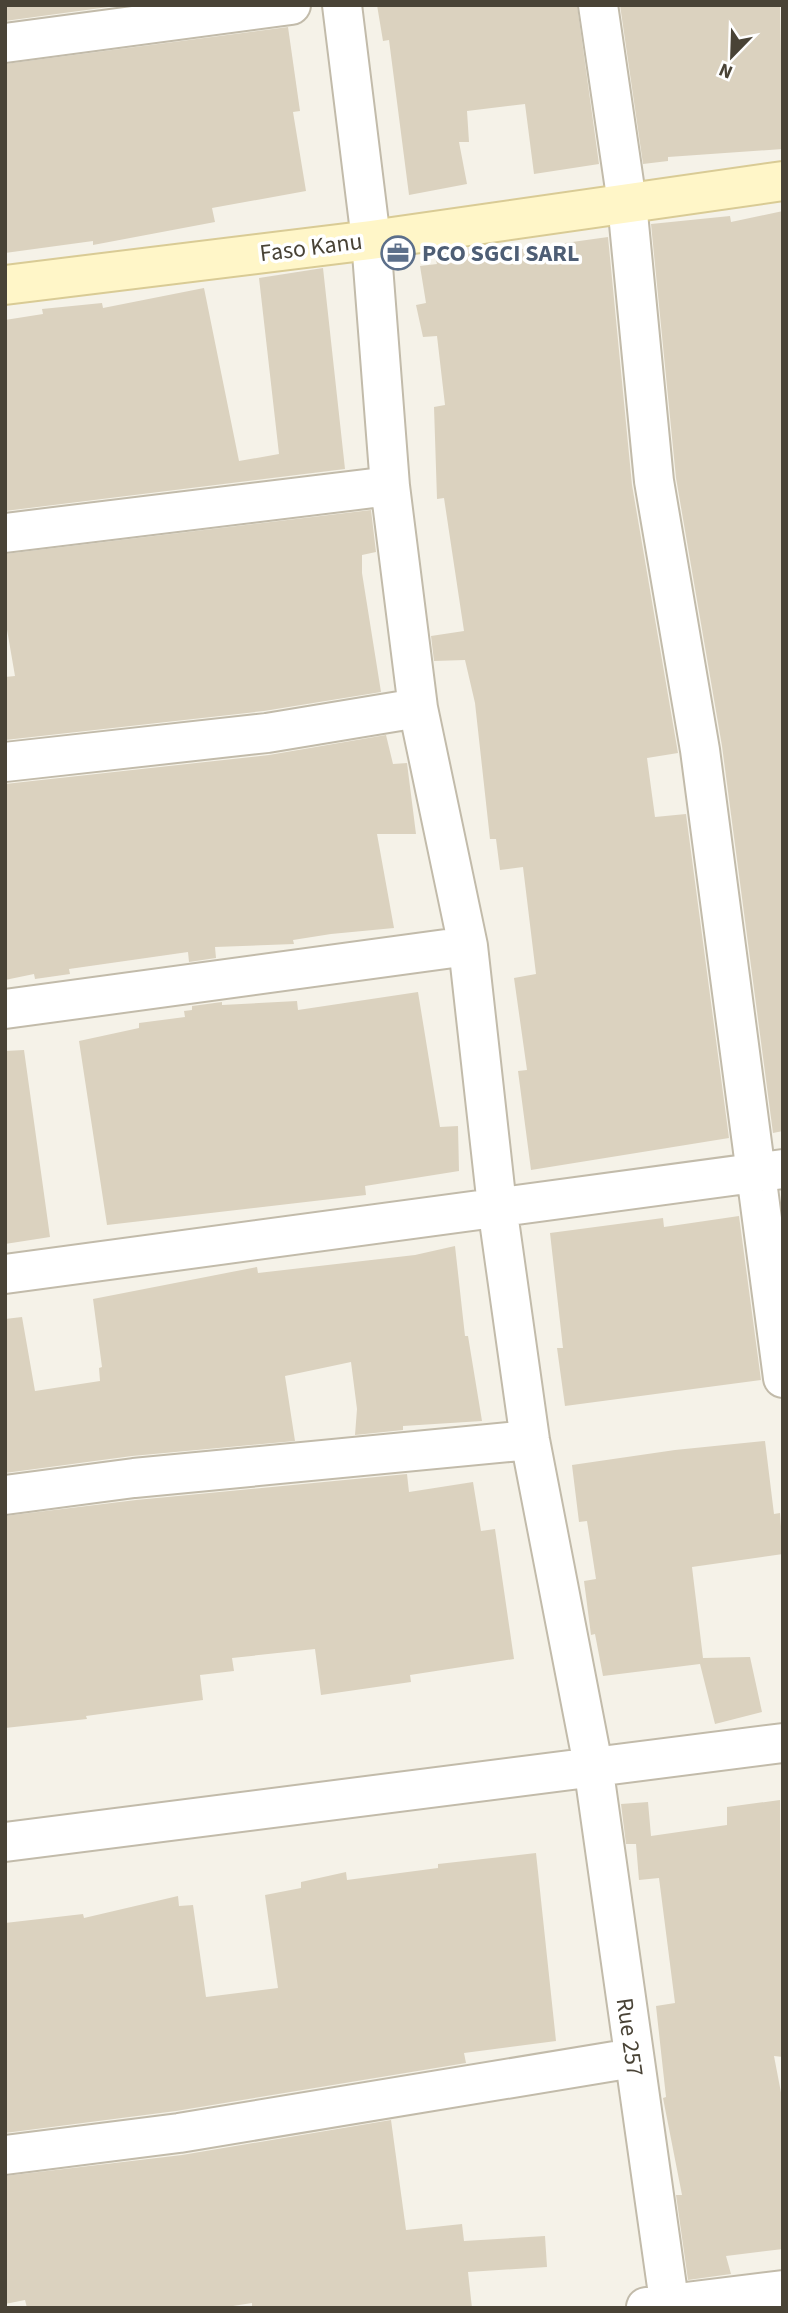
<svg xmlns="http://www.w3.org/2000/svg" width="788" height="2313" viewBox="0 0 788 2313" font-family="'Source Sans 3',sans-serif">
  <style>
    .building { fill: #dbd2bf }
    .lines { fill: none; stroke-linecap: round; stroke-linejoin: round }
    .street-casing { stroke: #c2bbaa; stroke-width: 42 }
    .secondary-casing { stroke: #d9cb95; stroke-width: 42 }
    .street { stroke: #fff; stroke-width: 38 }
    .secondary { stroke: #fff6c8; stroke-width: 38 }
    .labels { text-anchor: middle; stroke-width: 7; stroke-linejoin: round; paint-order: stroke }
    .street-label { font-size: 24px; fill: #494336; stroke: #fff }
    .service-label { font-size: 24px; font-weight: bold; fill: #4e5e75; stroke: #fff; text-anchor: start }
  </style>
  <rect width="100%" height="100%" fill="#f5f2e8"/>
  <!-- building -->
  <path class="building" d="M5,5H123L5,21Z
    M377,5H577L599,164L534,174L525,104L467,111L469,142H459L467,184L409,195L389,40L383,41Z
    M620,5H780L783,149L668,157V161L643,164Z
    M288,27L300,111L293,112L306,191L212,208L215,222L93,245V241L5,253V64Z
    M783,211V1131L773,1133L722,746L676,478L651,224L730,216L731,222Z
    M608,237L632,485L678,753L647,758L655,817L686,814L729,1138L531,1170L518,1071L527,1070L514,978L536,974L523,867L500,870L496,839H490L475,703L465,660L434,661L431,636L464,631L444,498L437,499L434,407L445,405L437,336L423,337L416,305L426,303L420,266L437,264L434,253L492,245L494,253Z
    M323,268L345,469L5,511V320L43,314L42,309L102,303L103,308L204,288L239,461L279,454L259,278Z
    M371,510L376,552L362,555V573L381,692L264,711L5,740V677L15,676L5,618V554Z
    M386,735L393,764L407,763L416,834H377L394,928L331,934L293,940L294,944L215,947L216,958L189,962L188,952L69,969L70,974L35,979L34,974L5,980V784L269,755Z
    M418,992L440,1127L458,1126L459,1171L365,1186L366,1195L107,1225L79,1041L139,1028V1023L185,1017L184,1011L192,1010V1006L222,1002V1005L297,1001L298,1010Z
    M24,1050L50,1237L5,1244V1051Z
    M739,1216L761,1380L565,1406L557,1348H563L550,1233L663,1218L664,1227Z
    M455,1246L465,1336H468L482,1421L403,1426V1430L355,1435L357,1409L351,1362L285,1376L295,1441L132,1456L5,1473V1319L22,1317L35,1391L100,1381L99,1368L102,1367L93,1299L257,1267L258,1273L415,1255Z
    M765,1441L774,1514L780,1513L783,1554L692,1567L703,1658L750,1657L762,1712L715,1724L700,1664L603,1676L595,1634L591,1635L584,1581L596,1579L587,1521L579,1522L572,1465L675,1450Z
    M407,1474L409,1492L473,1482L481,1531L495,1529L514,1659L410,1675L411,1682L321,1695L315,1649L232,1658L234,1671L200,1675L203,1700L86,1716L87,1719L5,1728V1516L136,1500Z
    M780,1800L783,2057L774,2056L783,2103V2249L726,2256L731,2274L688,2280L676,2195H682L663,2098L666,2097L656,2006L675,2003L659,1878L639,1880L636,1844H626L621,1804L648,1802L651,1836L727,1825V1807Z
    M536,1853L556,2041L464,2053L466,2063L176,2111L5,2133V1923L83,1914L84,1918L178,1896L179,1906L193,1905L206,1997L278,1988L265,1895L301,1888V1882L346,1872L347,1880L438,1868V1864Z
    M391,2120L406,2230L462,2224L464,2241L545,2236L547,2267L468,2272L472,2308H252V2303L220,2308H27L25,2300L5,2304V2176L182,2155Z"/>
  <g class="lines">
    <defs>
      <path id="street" d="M342,5L371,240L390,486L418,708L468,946L497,1206L530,1440L593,1765L670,2308
        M598,5L627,203L654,481L700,750L783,1378
        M5,43L291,5
        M5,533L390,486
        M5,762L267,733L418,708
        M5,1009L468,946
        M5,1274L783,1169
        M5,1495L134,1478L530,1440
        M5,1842L783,1743
        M5,2155L179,2133L633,2058
        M646,2307L783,2290"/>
      <path id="secondary" d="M5,285L371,240L783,181"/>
    </defs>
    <!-- street casing -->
    <use href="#street" class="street-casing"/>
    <!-- secondary casing -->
    <use href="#secondary" class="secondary-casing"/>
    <!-- street -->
    <use href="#street" class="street"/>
    <!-- secondary -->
    <use href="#secondary" class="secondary"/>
  </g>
  <!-- icons -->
  <defs>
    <symbol id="office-ring" viewBox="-11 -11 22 22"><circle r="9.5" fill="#fff" stroke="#5c6f8a" stroke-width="1.5"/><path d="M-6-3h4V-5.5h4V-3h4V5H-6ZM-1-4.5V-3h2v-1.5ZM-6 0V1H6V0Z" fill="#5c6f8a"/></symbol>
  </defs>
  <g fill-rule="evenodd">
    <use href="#office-ring" x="379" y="234" width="38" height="38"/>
  </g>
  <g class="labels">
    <!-- street labels -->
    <g class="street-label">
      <text transform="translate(311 247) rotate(-7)" y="8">Faso Kanu</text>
      <text transform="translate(630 2037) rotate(82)" y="8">Rue 257</text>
    </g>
    <!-- service labels -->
    <g class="service-label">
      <text x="422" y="261">PCO SGCI SARL</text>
    </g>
  </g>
  <!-- border -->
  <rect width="788" height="2313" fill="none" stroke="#494336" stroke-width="14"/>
  <!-- north arrow -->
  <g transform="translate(732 56) rotate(203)" stroke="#ffffff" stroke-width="5" paint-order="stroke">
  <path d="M0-5L12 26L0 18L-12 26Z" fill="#494336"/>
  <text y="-10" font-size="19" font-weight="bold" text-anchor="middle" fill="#494336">N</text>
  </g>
</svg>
